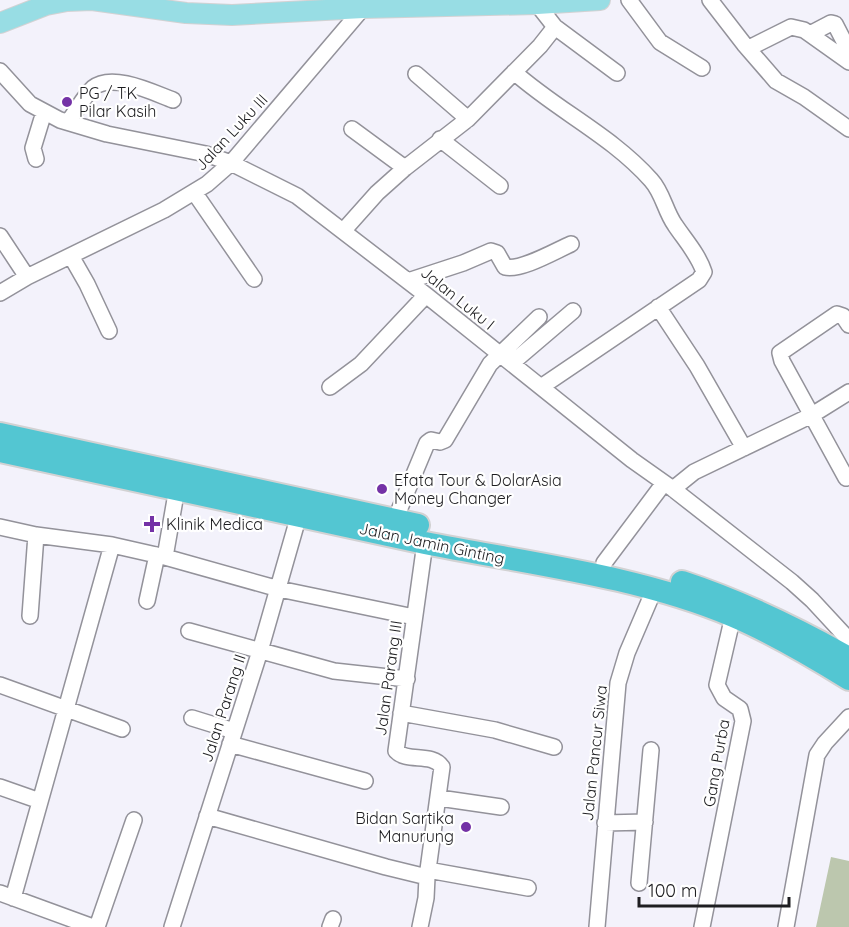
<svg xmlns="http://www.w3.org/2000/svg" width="849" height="927" viewBox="0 0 849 927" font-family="Quicksand,sans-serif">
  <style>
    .green { fill: #bcc7ae }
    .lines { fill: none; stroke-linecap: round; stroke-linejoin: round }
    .minor-casing { stroke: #93929a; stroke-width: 18 }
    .major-casing { stroke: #d2d2d3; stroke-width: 22 }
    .highway-casing { stroke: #d2d2d3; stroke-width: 26 }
    .minor { stroke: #fff; stroke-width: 15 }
    .major { stroke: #98dde4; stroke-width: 20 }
    .highway { stroke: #53c6d2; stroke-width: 22 }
    .poi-dot { fill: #7432a6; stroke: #fff; stroke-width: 2 }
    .labels { text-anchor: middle; stroke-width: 4.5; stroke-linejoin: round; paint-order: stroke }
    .poi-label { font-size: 16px; fill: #1e1e21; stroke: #fff; text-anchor: start }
    .street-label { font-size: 16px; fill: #1e1e21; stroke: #fff }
  </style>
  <rect width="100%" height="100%" fill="#f3f2fb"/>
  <!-- green -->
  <path class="green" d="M831,857L849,861V927H816Z"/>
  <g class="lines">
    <defs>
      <path id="minor" d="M629,0L660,42L702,68
        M710,0L744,44L776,81L804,97L849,129
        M555,27L617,73
        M810,34L831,23L835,24L849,51
        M749,48L791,27L804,30L849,62
        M0,71L30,104L60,120L107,134L206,154L231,163L297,196L426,295L632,460L673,489L792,582L812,600L849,640
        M514,72C558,111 612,136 651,180C663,193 665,211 675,225C685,240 698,254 704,272L699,280L541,387
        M416,74L468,119
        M68,122C76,112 84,96 93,88C112,72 154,93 173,100
        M352,129L405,168
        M440,139L500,186
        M36,159L33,148L44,112
        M194,192L254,279
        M344,230L377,193L405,168L468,119L540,46L555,27L537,4
        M0,236L27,277
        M71,256L87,284L109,331
        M408,281L463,263L491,251L497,253L505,267C521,271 555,251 571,244
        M0,293L27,277L164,210L207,184L231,163L363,8V3
        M658,307L697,366L744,448
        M512,363L573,311
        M330,387L361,364L426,295
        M846,478L782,361L780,353L837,314L843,316L849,325
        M673,489L694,472L812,415L849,392
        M395,520L427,443L431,440L440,442L445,440L490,364L539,317
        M0,527L36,535L112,545L165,557L279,589L414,617
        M165,557L177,488
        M604,563L664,483
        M147,601L157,555
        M30,616L36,535
        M189,631L334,671L407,679
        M0,685L122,729
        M401,713L495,730L554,747
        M192,718L234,731
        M230,744L365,781
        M0,787L40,801
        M439,798L501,807
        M207,816L386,867L427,877
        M605,823L645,822
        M428,870L528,888
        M639,883L651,750
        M0,893L93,927
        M13,898L112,545
        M97,927L134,820
        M172,927L260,651L301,508
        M330,927L333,919
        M420,927L426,898L427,877L442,767C432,752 407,763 396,751L425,543
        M597,927L618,683L627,653L654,590
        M702,927L743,721L740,709L724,698L717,685L733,616
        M786,927L817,755L825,743L849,717"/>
      <path id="major" d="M0,23L46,5L67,1L92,0L186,13L232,15L363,8L537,4L600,0"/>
      <path id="highway" d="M0,434L418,525
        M0,451C142,481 283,513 425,543C526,563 639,576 733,616C773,633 812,656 849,679
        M682,582C740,601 796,628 849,658"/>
    </defs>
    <!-- minor casing -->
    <use href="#minor" class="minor-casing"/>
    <!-- major casing -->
    <use href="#major" class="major-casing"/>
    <!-- highway casing -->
    <use href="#highway" class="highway-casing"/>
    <!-- minor -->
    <use href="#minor" class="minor"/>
    <!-- major -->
    <use href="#major" class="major"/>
    <!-- highway -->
    <use href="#highway" class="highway"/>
  </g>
  <!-- markers -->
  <g class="poi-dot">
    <circle cx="67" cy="102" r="6"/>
    <circle cx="382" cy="489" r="6"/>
    <path d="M149 515h6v6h6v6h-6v6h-6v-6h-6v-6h6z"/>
    <circle cx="466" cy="827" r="6"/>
  </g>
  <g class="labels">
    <!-- poi labels -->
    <g class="poi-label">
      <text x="79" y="99">PG / TK<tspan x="79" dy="18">Pilar Kasih</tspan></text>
      <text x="394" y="486">Efata Tour &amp; DolarAsia<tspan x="394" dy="18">Money Changer</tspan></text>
      <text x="166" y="530">Klinik Medica</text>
      <text x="454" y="824" text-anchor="end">Bidan Sartika<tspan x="454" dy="18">Manurung</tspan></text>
    </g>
    <!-- street labels -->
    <g class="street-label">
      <text transform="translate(231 132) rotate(-47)" y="6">Jalan Luku III</text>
      <text transform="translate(458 298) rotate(39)" y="6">Jalan Luku I</text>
      <text transform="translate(432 543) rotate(12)" y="6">Jalan Jamin Ginting</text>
      <text transform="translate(388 678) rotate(-82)" y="6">Jalan Parang III</text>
      <text transform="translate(223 708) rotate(-72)" y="6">Jalan Parang II</text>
      <text transform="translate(594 753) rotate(-84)" y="6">Jalan Pancur Siwa</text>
      <text transform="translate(716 763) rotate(-80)" y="6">Gang Purba</text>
    </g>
  </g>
  <!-- scale -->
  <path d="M639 897v9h150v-9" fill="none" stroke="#1e1e21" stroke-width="3"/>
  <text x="648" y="897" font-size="18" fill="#1e1e21" stroke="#ffffff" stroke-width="4.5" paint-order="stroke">100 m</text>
</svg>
